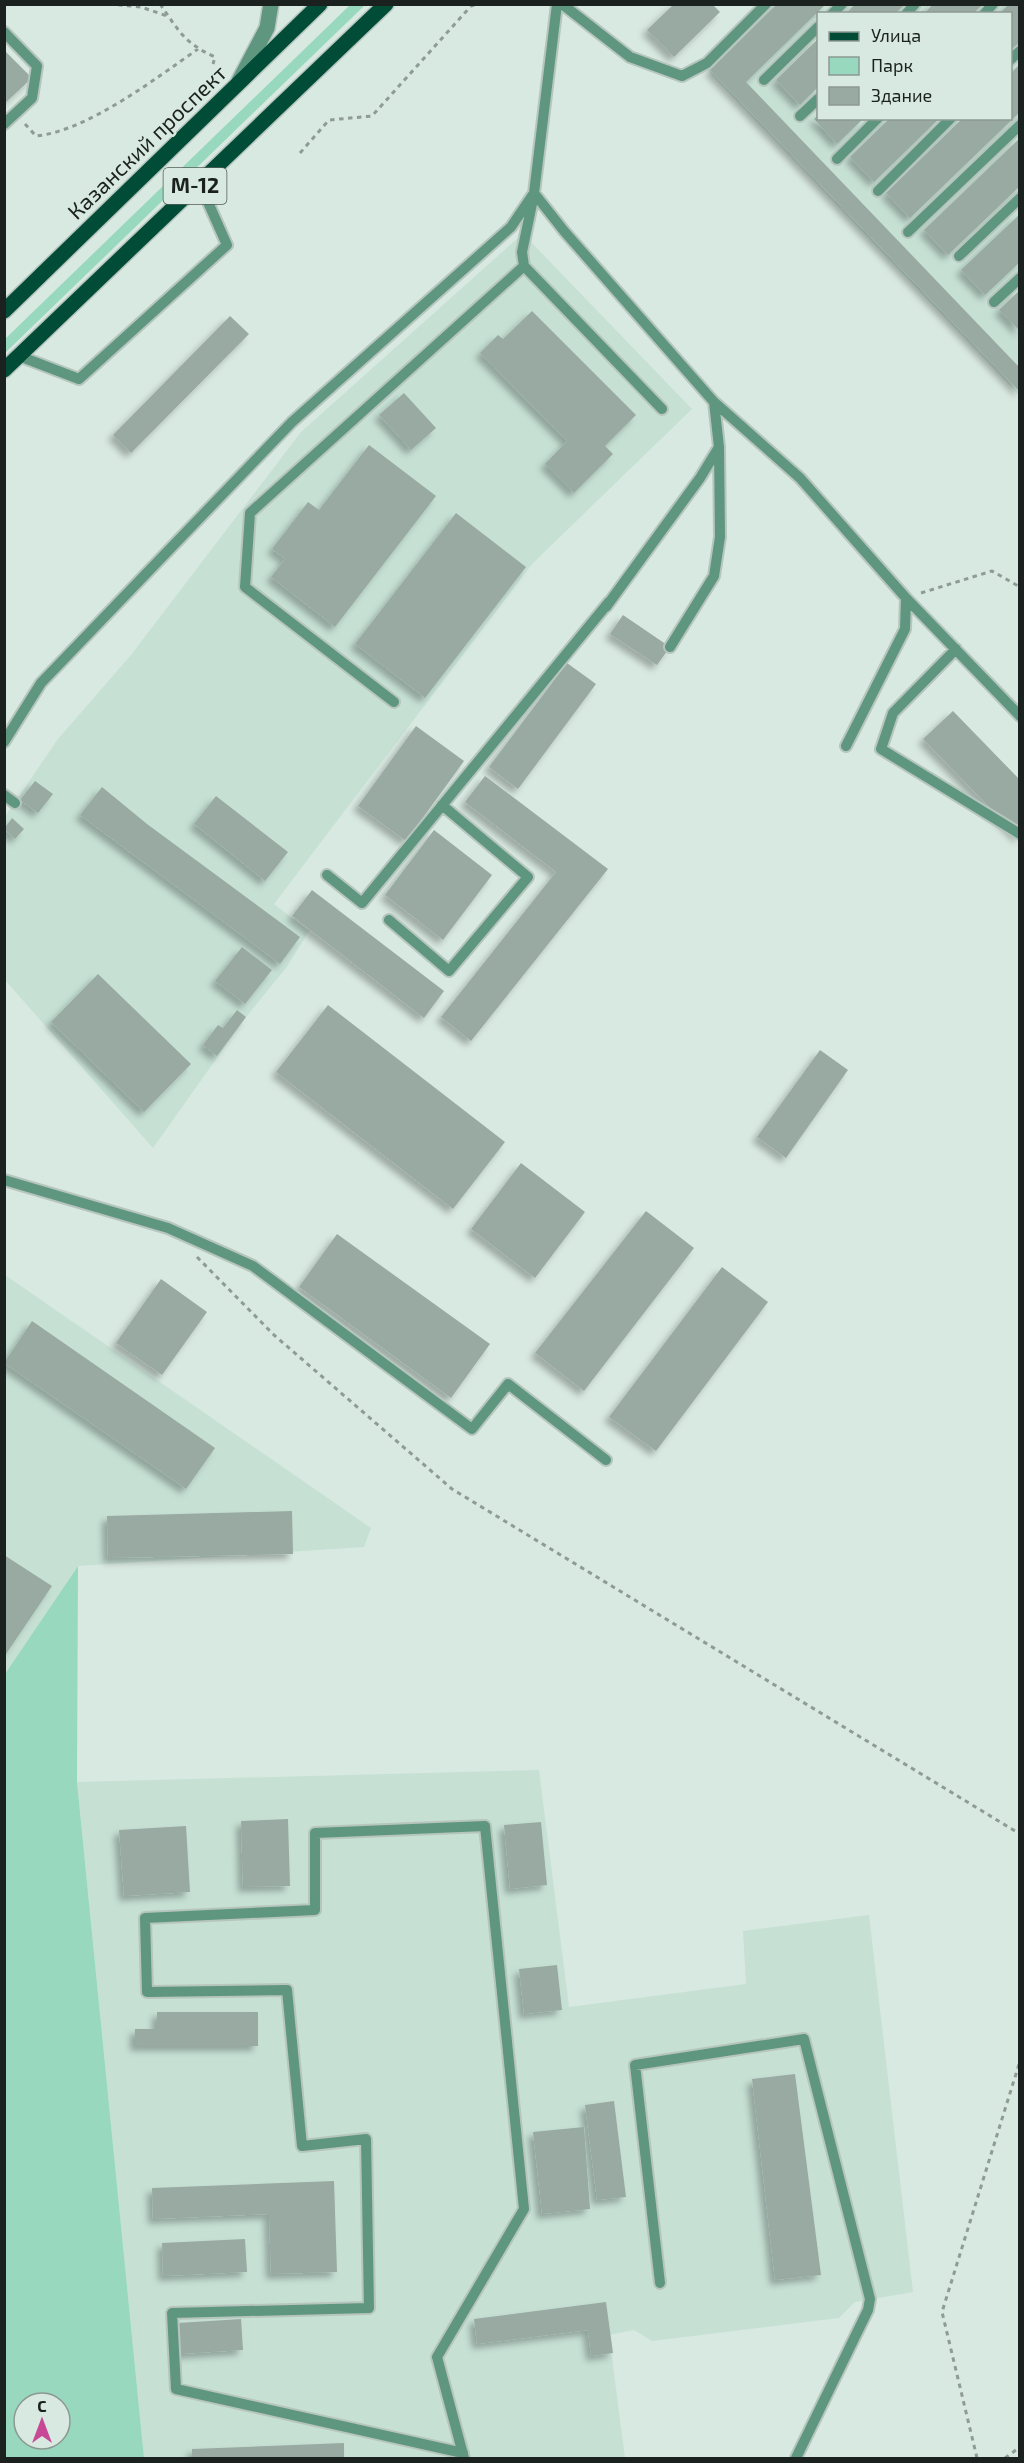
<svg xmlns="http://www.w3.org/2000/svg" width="1024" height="2463" viewBox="0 0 1024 2463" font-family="'Exo 2',sans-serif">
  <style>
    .built { fill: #c6e0d4; fill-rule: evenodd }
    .green { fill: #98d8be; fill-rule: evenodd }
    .building { fill: #99aaa2; filter: url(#shadow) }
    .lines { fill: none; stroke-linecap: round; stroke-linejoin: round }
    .service-casing { stroke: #b6c5be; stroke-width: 14 }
    .tertiary-casing { stroke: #b6c5be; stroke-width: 18 }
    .primary-casing { stroke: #b6c5be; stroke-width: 18 }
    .path { stroke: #8f9b95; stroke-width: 3; stroke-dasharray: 4.5 4.5; stroke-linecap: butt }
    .service { stroke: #5f9680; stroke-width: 10 }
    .tertiary { stroke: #5f9680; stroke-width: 15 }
    .primary { stroke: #004c37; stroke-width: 15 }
    .labels { text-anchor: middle; stroke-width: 5; stroke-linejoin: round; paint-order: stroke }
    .shield { fill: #d8e9e1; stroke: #545d58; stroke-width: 1.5 }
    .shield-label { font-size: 21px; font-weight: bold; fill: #1b211e }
    .street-label { font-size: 22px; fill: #1b211e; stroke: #d8e9e1 }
  </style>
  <defs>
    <filter id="shadow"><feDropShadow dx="-5" dy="5" stdDeviation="3" flood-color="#0004"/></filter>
  </defs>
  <rect width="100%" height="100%" fill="#d8e9e1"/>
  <!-- built -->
  <path class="built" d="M772,5H1019V395L706,69ZM818,14H1010V118H818Z
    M519,237L530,241L692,409L532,564L274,904L309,931L286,968L246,1017L153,1148L5,980L4,818L58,739L131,655L301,432Z
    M5,1275L371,1528L364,1547L78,1566L5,1674Z
    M539,1770L569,2007L746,1984L743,1931L869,1915L913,2292L855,2302L839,2318L652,2341L634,2330L609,2335L625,2458H144L77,1782Z"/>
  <!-- green -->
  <path class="green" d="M351,4L365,5L5,353V339Z
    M78,1566L77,1782L144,2458H5V1674ZM24,2403H60V2439H24Z"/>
  <!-- building -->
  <path class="building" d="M674,4H712L720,12L674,57L647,30Z
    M777,4H826L746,82L1020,368V392L710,70Z
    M855,4H905L895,14H846Z
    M933,4H983L973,14H924Z
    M1009,4H1020V42L1011,51V14H999Z
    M818,39V87L800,105L776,80Z
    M4,50L32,78L4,104Z
    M1020,64V112L910,218L886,193L963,118H1011V73Z
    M818,115V118H864L837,144L814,119Z
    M890,118H940L874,182L850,157Z
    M1020,138V186L948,255L924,230Z
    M1020,214V262L985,295L961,270Z
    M1020,290V331L999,310Z
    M532,311L636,415L605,446L613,454L574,493L545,464L567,441L480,353L498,335L503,339Z
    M230,316L249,334L131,453L113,435Z
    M404,393L436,428L411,450L379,415Z
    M369,445L436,496L335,627L271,577L285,559L272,549L308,502L319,510Z
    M456,513L526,567L425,698L355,644Z
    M623,615L670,647L657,665L610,634Z
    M567,663L596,684L518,789L489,767Z
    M953,711L1020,780V839L923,739Z
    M416,726L464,761L406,841L358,806Z
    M485,776L608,869L471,1041L441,1017L556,872L465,802Z
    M35,781L53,794L38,813L20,800Z
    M102,787L147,824L300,937L280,964L80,815Z
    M216,796L288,852L265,881L194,824Z
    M12,818L24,829L15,839L4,829Z
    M434,830L492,875L443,940L385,895Z
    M312,890L444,991L424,1018L292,916Z
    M242,947L272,970L245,1004L215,981Z
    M98,974L191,1064L144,1112L51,1022Z
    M328,1005L505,1142L453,1209L276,1072Z
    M237,1010L246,1017L217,1056L203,1045L218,1025L223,1028Z
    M820,1050L848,1070L786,1158L757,1137Z
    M521,1163L585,1212L535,1278L471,1229Z
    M646,1211L694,1248L584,1391L535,1353Z
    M337,1234L490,1344L451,1398L299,1287Z
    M722,1267L768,1302L656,1451L609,1417Z
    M161,1279L207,1312L162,1375L116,1343Z
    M32,1321L215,1448L186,1489L4,1363Z
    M292,1511L293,1554L108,1558L107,1516Z
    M4,1555L52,1586L4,1657Z
    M288,1819L290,1886L243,1887L241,1821Z
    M541,1822L547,1885L510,1889L504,1825Z
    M186,1826L190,1892L124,1896L119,1830Z
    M557,1965L562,2010L524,2014L519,1969Z
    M157,2012H258V2046H135V2029H157Z
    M795,2074L821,2275L775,2280L752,2079Z
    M614,2101L626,2197L597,2200L585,2105Z
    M584,2127L590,2209L542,2214L533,2132Z
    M334,2181L337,2272L271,2274L269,2214L153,2219L152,2188Z
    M245,2239L247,2272L163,2276L162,2243Z
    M606,2302L613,2353L591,2356L588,2330L477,2344L474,2319Z
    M241,2319L243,2350L180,2354L178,2323Z
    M344,2443V2458H192V2449Z"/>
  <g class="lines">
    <defs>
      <path id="service" d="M562,4L630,57L682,76L707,63L766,4
        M832,14L842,4
        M906,14L915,4
        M984,14L993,4
        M4,32L37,66L32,98L4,124
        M1010,60L1020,51
        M764,80L818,27
        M800,116L818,99
        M837,159L878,118
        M878,191L951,118
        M534,193L564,231L714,402L719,447L700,478L606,607
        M533,199L522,252L524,266L662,409
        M908,232L1020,125
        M959,256L1020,198
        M994,302L1020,278
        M19,356L79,379L227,245L199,182
        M714,402L800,478L906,598L905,629L846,746
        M906,598L1020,716
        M670,647L714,576L720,537L719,447
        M956,649L893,713L881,749L1020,834
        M394,702L245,587L250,513L524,266
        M4,742L41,683L292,422L511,227L534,193L557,4
        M4,795L15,803
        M327,875L362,903L609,602
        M389,920L449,971L528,877L442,805
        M4,1180L168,1228L253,1266L472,1429L508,1384L606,1460
        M660,2283L635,2065L804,2039L870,2299L868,2310L796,2458
        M463,2453L176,2389L172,2313L369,2308L366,2139L302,2146L287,1990L147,1992L145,1918L315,1910V1833L485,1826L524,2209L437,2357L464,2458"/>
      <path id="tertiary" d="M239,81L267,28L271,4"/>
      <path id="primary" d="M4,311L320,4
        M4,370L386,4"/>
    </defs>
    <!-- service casing -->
    <use href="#service" class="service-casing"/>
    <!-- tertiary casing -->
    <use href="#tertiary" class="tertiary-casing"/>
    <!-- primary casing -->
    <use href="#primary" class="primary-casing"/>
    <!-- path -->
    <path class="path" d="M109,4L141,7L167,16
      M160,4C179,31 184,43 215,57L213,64
      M25,124L36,136C87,131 155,79 198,49
      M300,153L329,120L372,116L471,6L478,4
      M921,593L992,571L1020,587
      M197,1257L274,1335L452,1489L1020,1834
      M977,2458L942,2312L1020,2061
      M1005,2458L1020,2447"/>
    <!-- service -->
    <use href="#service" class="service"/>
    <!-- tertiary -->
    <use href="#tertiary" class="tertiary"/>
    <!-- primary -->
    <use href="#primary" class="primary"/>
  </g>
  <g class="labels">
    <!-- shield labels -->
    <rect class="shield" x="163.5" y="168" width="63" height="36" rx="4.5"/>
    <g class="shield-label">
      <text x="195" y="193">М-12</text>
    </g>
    <!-- street labels -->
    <g class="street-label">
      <text transform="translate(147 142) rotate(-44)" y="8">Казанский проспект</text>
    </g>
  </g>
  <!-- border -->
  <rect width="1024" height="2463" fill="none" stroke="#1b211e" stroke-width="12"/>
  <!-- legend -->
  <rect x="817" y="12" width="195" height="108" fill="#d8e9e1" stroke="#8c9993" stroke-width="1.5"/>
  <rect x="829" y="32" width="30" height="9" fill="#004c37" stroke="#8c9993" stroke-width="1.5"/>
  <text x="871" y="42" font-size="18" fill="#1b211e">Улица</text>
  <rect x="829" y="57" width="30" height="18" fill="#98d8be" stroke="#8c9993" stroke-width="1.5"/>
  <text x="871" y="72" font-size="18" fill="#1b211e">Парк</text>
  <rect x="829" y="87" width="30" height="18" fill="#99aaa2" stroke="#8c9993" stroke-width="1.5"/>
  <text x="871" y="102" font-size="18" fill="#1b211e">Здание</text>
  <!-- north arrow -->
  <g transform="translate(42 2421)"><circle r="28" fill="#d8e9e1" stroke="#8c9993" stroke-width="1.5"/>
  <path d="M0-4.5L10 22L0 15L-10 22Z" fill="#c74894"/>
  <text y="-9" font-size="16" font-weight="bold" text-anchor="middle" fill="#1b211e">С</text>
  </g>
</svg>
